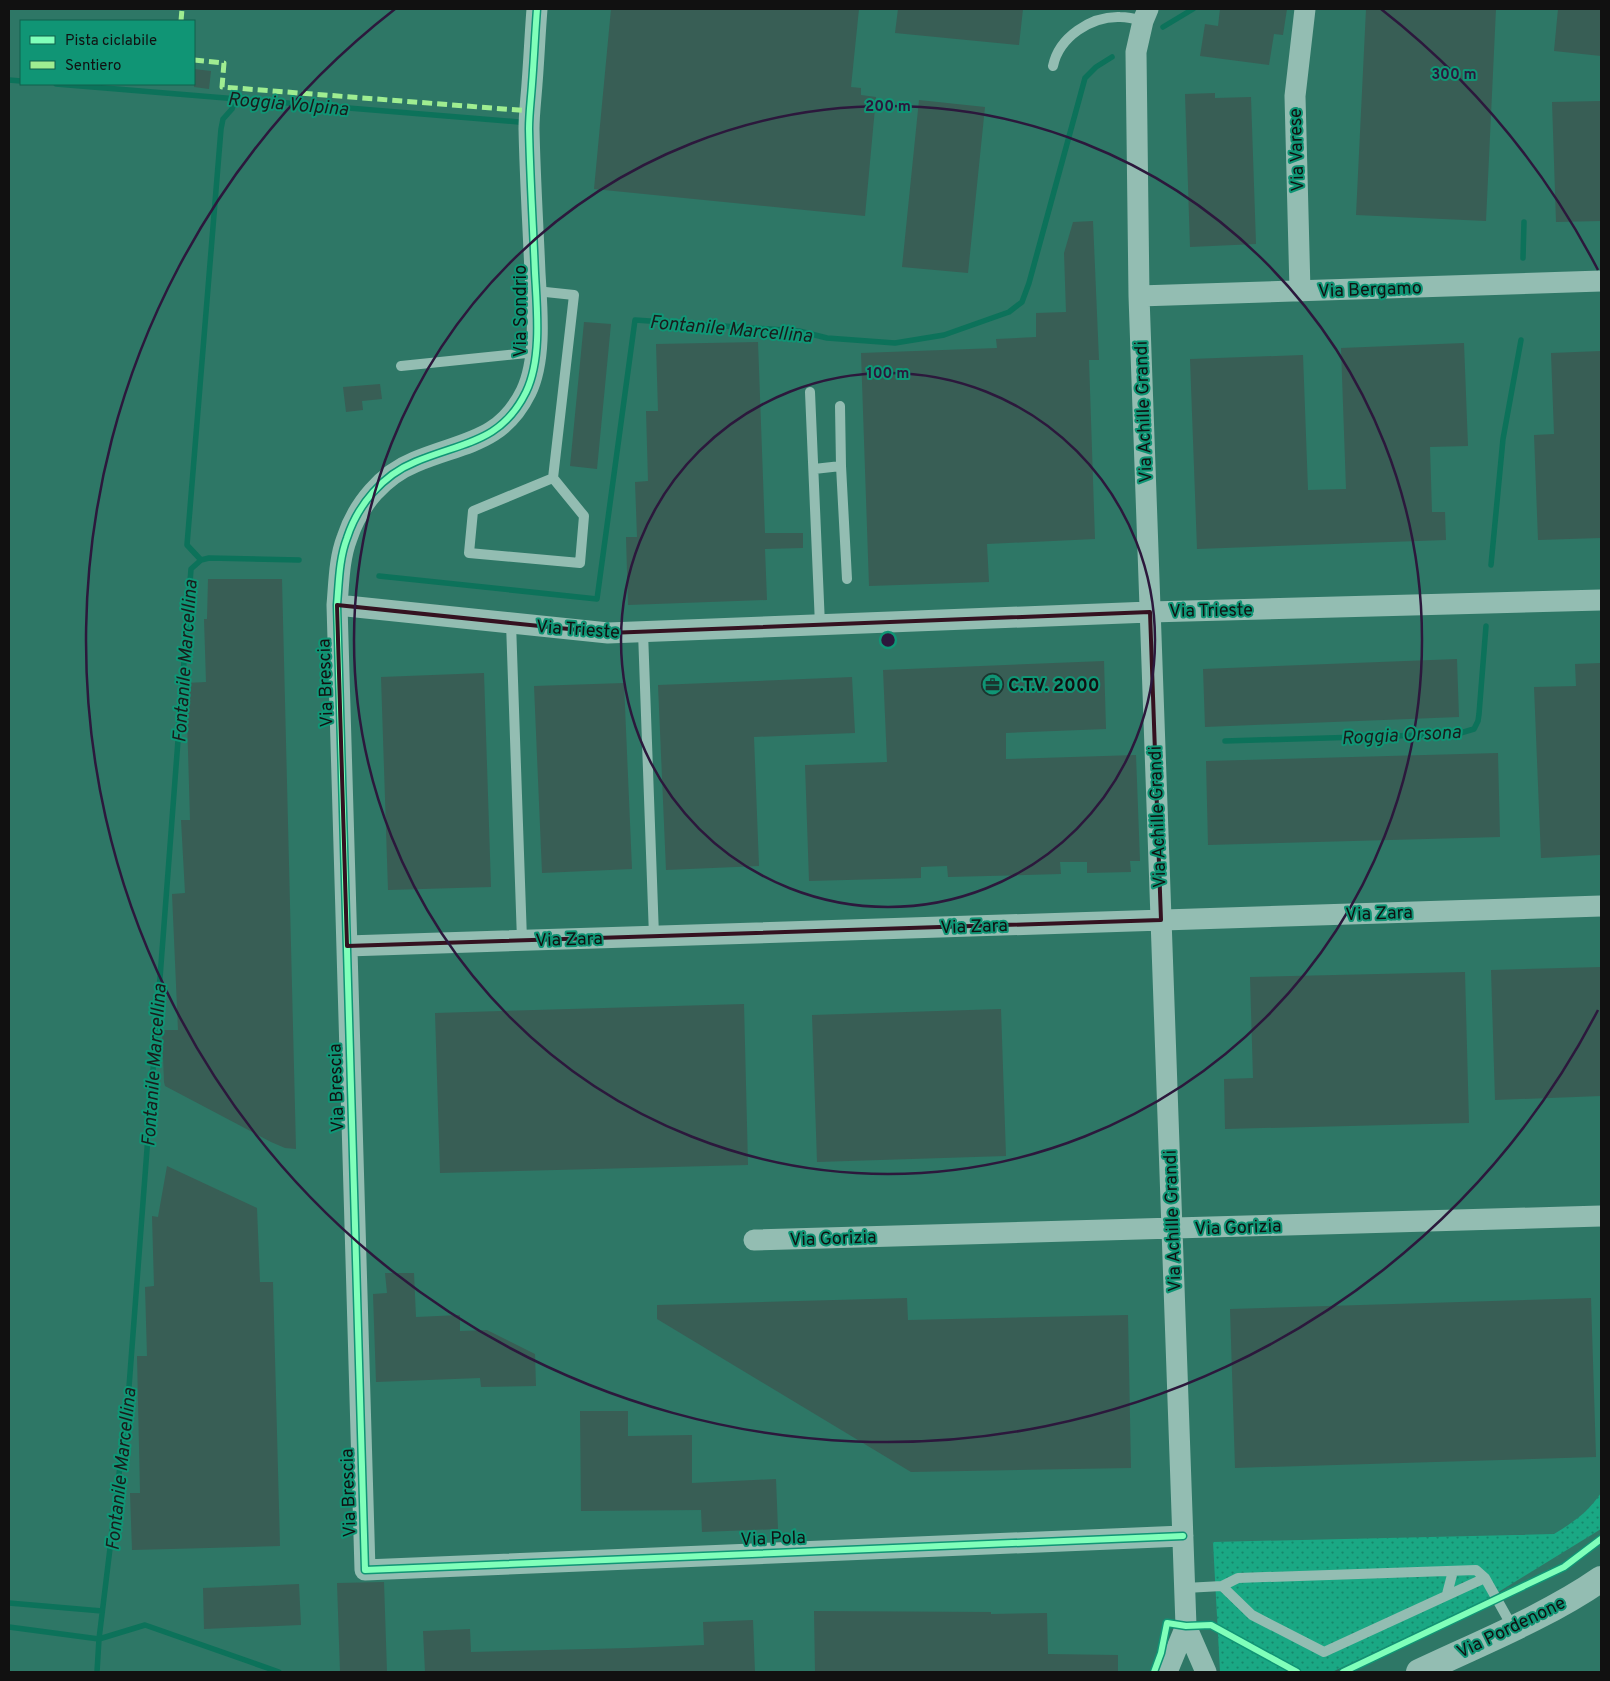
<svg xmlns="http://www.w3.org/2000/svg" width="1610" height="1681" viewBox="0 0 1610 1681" font-family="Overpass,sans-serif">
  <style>
    .grass { fill: url(#grass-dots) }
    .lines { fill: none; stroke-linecap: round; stroke-linejoin: round }
    .stream { stroke: #0c725a; stroke-width: 5.5 }
    .building { fill: #385e55 }
    .service { stroke: #93bdb2; stroke-width: 10 }
    .minor { stroke: #93bdb2; stroke-width: 21 }
    .tertiary { stroke: #93bdb2; stroke-width: 26 }
    .quiet { stroke: #9fed91; stroke-width: 5; stroke-dasharray: 10 5; stroke-linecap: butt }
    .cycleway-casing { stroke: #109575; stroke-width: 9 }
    .cycleway { stroke: #80ffba; stroke-width: 6 }
    .marked { fill: none; stroke: #341220; stroke-width: 4; stroke-linejoin: round }
    .ring { fill: none; stroke: #2c183c; stroke-width: 2.5 }
    .labels { text-anchor: middle; stroke-width: 4; stroke-linejoin: round; paint-order: stroke }
    .street-label { font-size: 18px; fill: #111; stroke: #109575 }
    .poi-label { font-size: 18px; font-weight: bold; fill: #111; stroke: #109575; text-anchor: start }
    .water-label { font-size: 19px; font-style: italic; fill: #191d1c; stroke: #109575 }
    .centre { fill: #2c183c; stroke: #109575; stroke-width: 2.5 }
    .ring-label { font-size: 15px; text-anchor: middle; font-weight: bold; fill: #2c183c; stroke: #109575; stroke-width: 4; stroke-linejoin: round; paint-order: stroke }
  </style>
  <defs>
    <pattern id="grass-dots" width="8" height="8" patternUnits="userSpaceOnUse" patternTransform="scale(1.25)"><rect width="8" height="8" fill="#1aa884"/><path d="M2 2h.1M6 6h.1" fill="none" stroke="#16876b" stroke-width="1.8" stroke-linecap="round"/></pattern>
  </defs>
  <rect width="100%" height="100%" fill="#2e7766"/>
  <!-- grass -->
  <path class="grass" d="M1601,1493V1529L1487,1599L1332,1672H1220L1213,1542L1554,1534C1574,1522 1588,1512 1601,1493Z"/>
  <g class="lines">
    <!-- stream -->
    <path class="stream" d="M1163,27L1193,9
      M9,80L21,81
      M56,84L519,122
      M1523,258L1524,222
      M201,560L187,545L221,129L223,119L232,109L236,98
      M1491,565L1503,439L1521,340
      M379,576L597,599L635,320L799,331L827,338L895,343L944,335L1009,312L1022,302L1029,283L1085,78L1096,67L1112,57
      M1225,741L1457,734L1474,729L1478,721L1479,714L1486,626
      M9,1603L102,1611
      M9,1627L99,1639L145,1625L279,1672
      M97,1672L99,1639L128,1400L191,569L201,560L209,558L299,560"/>
  </g>
  <!-- building -->
  <path class="building" d="M611,9H859L851,87L861,88V95L876,97L865,216L594,189Z
    M898,9H1023L1019,45L895,33Z
    M1220,9H1287L1283,35L1274,34L1269,65L1200,56L1205,24L1218,26Z
    M1366,9H1496L1486,221L1356,215Z
    M1558,9H1601V56L1554,51Z
    M194,69L211,71L209,89L194,87Z
    M1215,93V98L1251,97L1256,244L1190,247L1185,94Z
    M919,100L985,107L968,273L902,267Z
    M1601,101V221L1556,222L1552,102Z
    M1093,221L1099,360H1089L1095,539L987,544L989,582L869,586L861,353L997,348L996,339L1036,337V313L1066,312L1064,253L1073,222Z
    M584,322L611,324L597,469L570,466Z
    M758,342L765,533H803V548L765,549L767,600L628,605L626,537H637L635,482L648,481L646,411H658L656,344Z
    M1464,343L1468,446L1430,447L1432,512H1445L1446,540L1197,549L1190,359L1303,355L1308,490L1346,489L1341,348Z
    M1601,351V538L1538,540L1534,435L1554,434L1551,353Z
    M380,384L382,399L362,401L363,410L346,412L343,387Z
    M208,579H282L296,1149L285,1148L271,1142L165,1086L164,1082L162,1030H178L172,894L185,893L181,820H190L186,683L206,682L204,619H207Z
    M1457,659L1459,717L1205,727L1203,669Z
    M1104,661L1106,729L1006,733V759L1136,755L1140,861H1130L1131,872L1087,873V862H1060L1061,874L948,877L947,866L921,867V878L809,881L805,765L887,762L883,670Z
    M1601,663V855L1541,858L1534,687L1576,686L1575,664Z
    M484,673L491,887L388,890L381,677Z
    M852,677L855,733L754,737L759,866L666,870L658,685Z
    M624,683L632,869L542,873L534,686Z
    M1498,753L1500,837L1208,845L1206,761Z
    M1601,967V1096L1495,1100L1491,970Z
    M1465,972L1469,1123L1225,1129L1224,1079L1253,1078L1250,977Z
    M744,1004L748,1165L440,1173L435,1013Z
    M1001,1009L1006,1156L817,1162L812,1015Z
    M167,1166L257,1208L260,1282H273L280,1546L132,1550L130,1493H140L137,1356H147L145,1287L154,1286L152,1216L158,1217Z
    M385,1273H414L416,1317L460,1315V1331L487,1330L535,1354L536,1386L481,1387L480,1378L376,1382L373,1294L387,1293Z
    M907,1298L908,1320L1128,1315L1131,1468L911,1472L657,1319V1305Z
    M1591,1298L1596,1457L1235,1468L1230,1309Z
    M580,1411H628V1436L692,1435V1483L776,1479L778,1529L702,1532L701,1510L581,1511Z
    M384,1582L387,1672H340L337,1583Z
    M299,1584L301,1625L204,1629L203,1588Z
    M814,1611L991,1612V1614L1047,1613L1048,1654L1118,1655V1672H815Z
    M753,1620L755,1672H425L423,1631L470,1629L471,1652L629,1648L704,1645L703,1622Z"/>
  <g class="lines">
    <!-- service -->
    <path class="service" d="M1053,66C1059,37 1091,16 1120,17C1128,17 1136,19 1143,21
      M536,291L574,295L553,478
      M401,366L536,352
      M810,392L820,625
      M841,466L847,579
      M814,469L841,466L840,406
      M553,478L584,516L580,563L469,553L473,511Z
      M511,623L522,940
      M643,632L654,936
      M1485,1578L1324,1652L1252,1615L1222,1586L1238,1578L1476,1570L1485,1578L1513,1628
      M1185,1588L1222,1586
      M1447,1594L1453,1571"/>
    <!-- minor -->
    <path class="minor" d="M537,9C535,34 534,59 532,84C531,99 529,114 529,129C530,177 533,225 535,273C537,309 542,359 526,392C501,443 462,442 415,462C383,475 358,504 347,538C339,559 339,582 337,605L365,1570L1183,1536
      M1148,9L1143,21L1136,52L1139,296L1186,1626
      M1300,291L1295,96L1305,9
      M1139,296L1601,281
      M337,605L608,633L1150,612L1601,600
      M347,946L1601,906
      M754,1240L1601,1216
      M1167,1672L1186,1626L1206,1672"/>
    <!-- tertiary -->
    <path class="tertiary" d="M1419,1672C1478,1644 1548,1616 1601,1579"/>
    <!-- quiet -->
    <path class="quiet" d="M181,21L182,9
      M194,60L224,63L222,87L530,111"/>
    <defs>
      <path id="cycleway" d="M537,9C535,34 534,59 532,84C531,99 529,114 529,129C530,177 533,225 535,273C537,309 542,359 526,392C501,443 462,442 415,462C383,475 358,504 347,538C339,559 339,582 337,605L365,1570L1183,1536
        M1154,1672L1161,1653L1167,1623L1186,1626L1211,1625L1297,1672
        M1343,1672L1564,1567L1601,1539"/>
    </defs>
    <!-- cycleway casing -->
    <use href="#cycleway" class="cycleway-casing"/>
    <!-- cycleway -->
    <use href="#cycleway" class="cycleway"/>
  </g>
  <!-- marked area -->
  <path class="marked" d="M337,605L608,633L1150,612L1161,920L347,946Z"/>
  <!-- distance rings -->
  <g class="ring">
    <circle cx="888" cy="640" r="267"/>
    <circle cx="888" cy="640" r="534"/>
    <path d="M1598 1010A801 801 0 1 1 395 9M1381 9A801 801 0 0 1 1598 270"/>
  </g>
  <!-- icons -->
  <defs>
    <symbol id="office-ring" viewBox="-11 -11 22 22"><circle r="9.5" fill="#109575" stroke="#1b352f" stroke-width="1.5"/><path d="M-6-3h4V-5.5h4V-3h4V5H-6ZM-1-4.5V-3h2v-1.5ZM-6 0V1H6V0Z" fill="#1b352f"/></symbol>
  </defs>
  <g fill-rule="evenodd">
    <use href="#office-ring" x="980" y="672" width="25" height="25"/>
  </g>
  <g class="labels">
    <!-- street labels -->
    <g class="street-label">
      <text transform="translate(1296 150) rotate(-92)" y="6">Via Varese</text>
      <text transform="translate(1370 289) rotate(-2)" y="6">Via Bergamo</text>
      <text transform="translate(520 311) rotate(-90)" y="6">Via Sondrio</text>
      <text transform="translate(1143 412) rotate(-92)" y="6">Via Achille Grandi</text>
      <text transform="translate(1211 610) rotate(-1)" y="6">Via Trieste</text>
      <text transform="translate(578 629) rotate(4)" y="6">Via Trieste</text>
      <text transform="translate(325 683) rotate(-92)" y="6">Via Brescia</text>
      <text transform="translate(1157 817) rotate(-92)" y="6">Via Achille Grandi</text>
      <text transform="translate(1379 913) rotate(-2)" y="6">Via Zara</text>
      <text transform="translate(974 926) rotate(-2)" y="6">Via Zara</text>
      <text transform="translate(569 939) rotate(-2)" y="6">Via Zara</text>
      <text transform="translate(336 1088) rotate(-92)" y="6">Via Brescia</text>
      <text transform="translate(1172 1221) rotate(-92)" y="6">Via Achille Grandi</text>
      <text transform="translate(1238 1227) rotate(-2)" y="6">Via Gorizia</text>
      <text transform="translate(833 1238) rotate(-2)" y="6">Via Gorizia</text>
      <text transform="translate(348 1493) rotate(-92)" y="6">Via Brescia</text>
      <text transform="translate(773 1538) rotate(-2)" y="6">Via Pola</text>
      <text transform="translate(1511 1627) rotate(-26)" y="6">Via Pordenone</text>
    </g>
    <!-- poi labels -->
    <g class="poi-label">
      <text x="1008" y="691">C.T.V. 2000</text>
    </g>
    <!-- water labels -->
    <g class="water-label">
      <text transform="translate(288 103) rotate(5)" y="7">Roggia Volpina</text>
      <text transform="translate(731 328) rotate(5)" y="7">Fontanile Marcellina</text>
      <text transform="translate(184 661) rotate(-86)" y="7">Fontanile Marcellina</text>
      <text transform="translate(1401 734) rotate(-3)" y="7">Roggia Orsona</text>
      <text transform="translate(153 1065) rotate(-86)" y="7">Fontanile Marcellina</text>
      <text transform="translate(120 1469) rotate(-84)" y="7">Fontanile Marcellina</text>
    </g>
  </g>
  <circle cx="888" cy="640" r="8" class="centre"/>
  <g class="ring-label">
    <text x="1454" y="79">300 m</text>
    <text x="888" y="111">200 m</text>
    <text x="888" y="378">100 m</text>
  </g>
  <!-- border -->
  <rect width="1610" height="1681" fill="none" stroke="#111111" stroke-width="20"/>
  <!-- legend -->
  <rect x="20" y="20" width="175" height="65" fill="#109575" stroke="#10604d"/>
  <rect x="30" y="36" width="25" height="8" fill="#80ffba" stroke="#10604d"/>
  <text x="65" y="45" font-size="15" fill="#111111">Pista ciclabile</text>
  <rect x="30" y="61" width="25" height="8" fill="#9fed91" stroke="#10604d"/>
  <text x="65" y="70" font-size="15" fill="#111111">Sentiero</text>
</svg>
